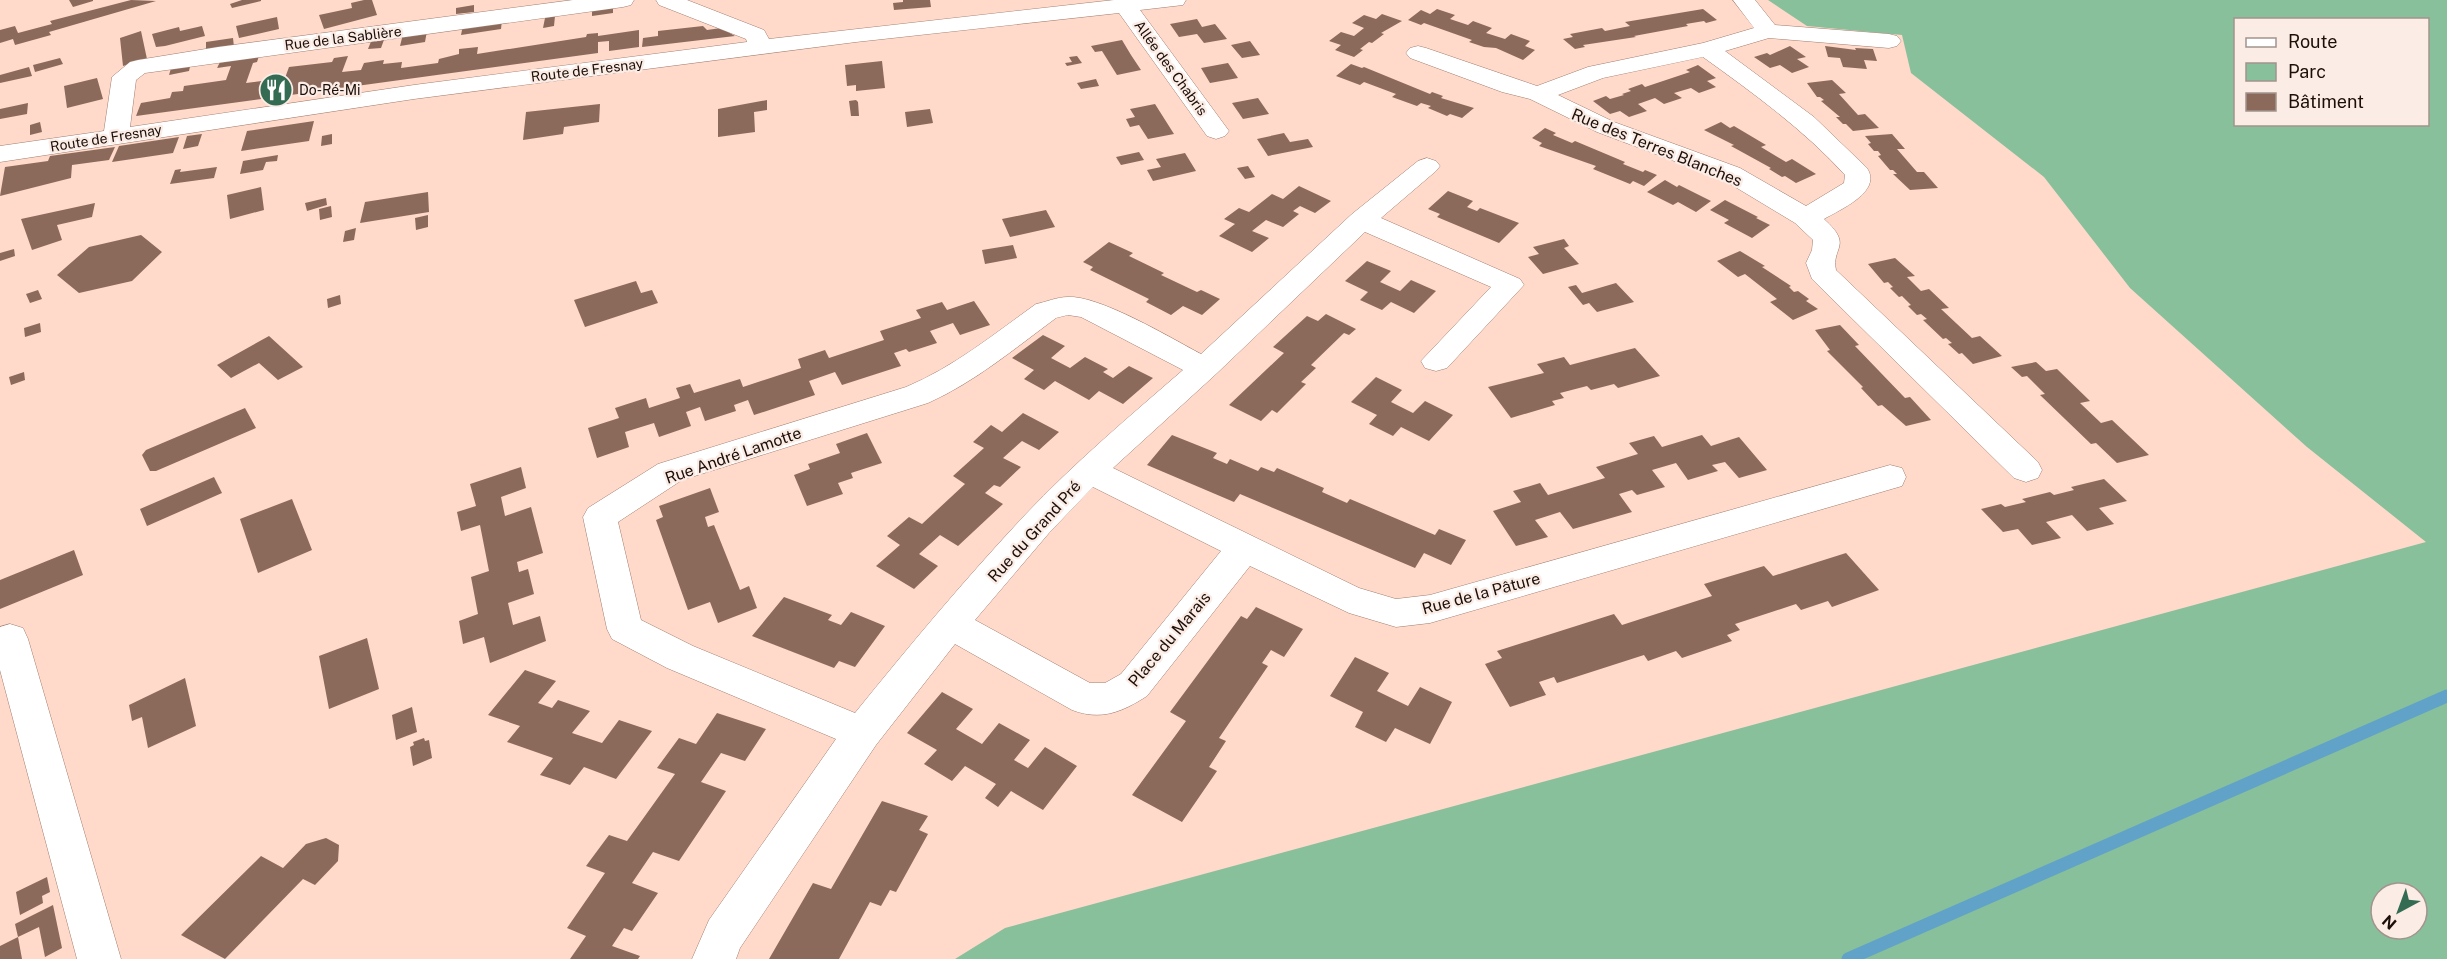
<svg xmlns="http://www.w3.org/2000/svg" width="2447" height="959" viewBox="0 0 2447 959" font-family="'Public Sans',sans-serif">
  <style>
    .green { fill: #88c09b; fill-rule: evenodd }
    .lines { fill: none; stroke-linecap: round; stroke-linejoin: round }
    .stream { stroke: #61a2c9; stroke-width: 13 }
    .building { fill: #8b6a5c }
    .minor-casing { stroke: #a07e6f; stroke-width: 1 }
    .minor { fill: #fff; fill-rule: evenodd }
    .labels { text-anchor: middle; stroke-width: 4.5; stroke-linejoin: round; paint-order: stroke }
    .far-street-label { font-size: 14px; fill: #1c0f0a; stroke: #fbece5 }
    .far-poi-label { font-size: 14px; fill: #1c0f0a; stroke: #fbece5; text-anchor: start }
    .street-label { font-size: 16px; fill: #1c0f0a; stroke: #fbece5 }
  </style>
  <rect width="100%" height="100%" fill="#ffd9c9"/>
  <!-- green -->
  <path class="green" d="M1768,0H2447V959H955L1005,928L2426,542L2307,447L2130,288L2044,177L1911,73L1902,35L1807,26ZM2236,20H2428V124H2236ZM2381,893H2417V929H2381Z"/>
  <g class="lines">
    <!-- stream -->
    <path class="stream" d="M1848,959L2447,696"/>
  </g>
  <!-- building -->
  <path class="building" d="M69,0H93V1L73,7Z
    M131,0L156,1L49,32L51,35L15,45L13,39L0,43V30L15,26L18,33L52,24L50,21Z
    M242,0H261V1L232,8L230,4Z
    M364,0H372L377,15L324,29L319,15L352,8L351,3Z
    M903,0H930L931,7L894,10L893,3L903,2Z
    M474,5V12L456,14V8Z
    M613,8V13L592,16V11Z
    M1437,9L1455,15L1450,19L1468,25L1473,21L1492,28L1486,33L1505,39L1511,34L1530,41L1525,46L1535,50L1523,60L1496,48L1484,47L1469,42L1472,40L1424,23L1421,25L1408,20L1421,10L1430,14Z
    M1703,9L1717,20L1706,23L1704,21L1686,24L1688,26L1634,36L1636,37L1583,45L1585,47L1575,49L1563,39L1573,37L1570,34L1602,28L1605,31L1630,26L1625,22Z
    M1382,14L1402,21L1381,33L1384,34L1372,43L1369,42L1360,49L1363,50L1354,57L1335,50L1341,45L1329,41L1341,32L1354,36L1364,28L1352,23L1364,15L1376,19Z
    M555,16L554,26L543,28L545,18Z
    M277,17L279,29L239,38L236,26Z
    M1197,19L1202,27L1215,24L1227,39L1204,43L1197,34L1179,37L1170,24Z
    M502,20L501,29L461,35L463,25Z
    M202,26L205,36L165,46L156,47L152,34L179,27L180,31Z
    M703,26L707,30L721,28L735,36L642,47L643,38L658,36V31Z
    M639,30V47L609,51V41L598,42V53L136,116L141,103L170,98L172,92L183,91L184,86L226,80L231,66L217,68L222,58L260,53L257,62L253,63L246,83L285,78L289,67L332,62L334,58L348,56L342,72L361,70L364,63L384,60L383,64L402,62L401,68L438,63L439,59L459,54V49L478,47L477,54L586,37L587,34L598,33V36Z
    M141,31L147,59L123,66L120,38Z
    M427,31L425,42L400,46L403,34Z
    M385,37L381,48L368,49L372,39Z
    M233,38L234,47L206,52V42Z
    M1122,40L1131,55L1141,70L1117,75L1102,51L1095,52L1091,46Z
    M1250,41L1260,55L1242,58L1231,45Z
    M1790,46L1806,57L1797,59L1809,67L1792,73L1780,65L1770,68L1754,57L1767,53L1770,55Z
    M1825,46L1856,50L1855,48L1873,49L1877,61L1864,60L1867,69L1843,67L1840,58L1828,57Z
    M1077,56L1082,63L1067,66L1065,63L1072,62L1069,57Z
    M60,58L63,64L35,72L33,65Z
    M882,61L885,88L856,91V85L847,86L845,65Z
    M191,62L189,71L169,75L172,65Z
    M1228,63L1238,78L1210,83L1201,68Z
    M1351,64L1362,68L1364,67L1430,94L1432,92L1443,96L1441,98L1474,108L1462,118L1450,114L1447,116L1428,108L1431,106L1421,103L1417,106L1392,97L1396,94L1364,82L1360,85L1336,76Z
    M1698,65L1716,78L1707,81L1716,87L1699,93L1691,88L1674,93L1682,98L1664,104L1655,98L1638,104L1647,111L1629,117L1620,111L1610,114L1593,101L1606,96L1610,99L1624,95L1622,94L1631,91L1628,89L1642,84L1645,87L1690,72L1686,70Z
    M29,67L32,76L0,83V75Z
    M97,78L103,99L67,108L64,86Z
    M1096,79L1099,86L1081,89L1077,83Z
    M1832,80L1846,93L1839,94L1858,115L1865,114L1879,128L1853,131L1846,124H1843L1836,117H1840L1821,101L1824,100L1820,97H1817L1807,83Z
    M1258,98L1269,114L1243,119L1232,103Z
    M767,100V110L754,112L755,132L718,137V109Z
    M856,100L858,102L859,116H851L849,101Z
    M28,103L27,114L0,119V109Z
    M600,104L599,122L564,127L563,134L523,140L526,112Z
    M1155,104L1174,134L1148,139L1139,125L1130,127L1126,119L1135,117L1130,109Z
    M930,109L933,123L907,127L905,112Z
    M314,121L309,141L241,151L247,131Z
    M40,122L42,132L30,135V125Z
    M1721,122L1730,128L1734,126L1766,145L1761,147L1786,162L1792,159L1816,174L1796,183L1785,176L1782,177L1769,169L1771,168L1731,146L1734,145L1704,130Z
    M1545,128L1556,133L1553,135L1572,143L1575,141L1625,162L1623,164L1643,172L1645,170L1657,175L1644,186L1633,181L1630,184L1593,169L1596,166L1539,146L1542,143L1532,138Z
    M1284,133L1290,142L1308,139L1313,147L1268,156L1257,139Z
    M202,134L198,146L183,149L187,136Z
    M332,134V144L321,146L322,136Z
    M1892,134L1905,149H1897L1917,172H1924L1938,188L1910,190L1893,174H1897L1893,170H1890L1878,156L1881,155L1878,151H1874L1868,144L1871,143L1865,136Z
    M179,137L173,153L112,162L119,146Z
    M115,147L109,160L72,165L71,178L0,196L5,167L48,161L50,156Z
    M1139,152L1144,160L1121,165L1116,157Z
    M1185,153L1196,171L1153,181L1147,170L1161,167L1156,159Z
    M278,155L277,161L266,162L263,170L240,174L243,161Z
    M1248,166L1255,177L1245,179L1237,168Z
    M217,167L214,178L170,184L175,170L181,169L180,172Z
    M1665,180L1677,187L1679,185L1711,201L1696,212L1678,202L1673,205L1647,192Z
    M1299,186L1331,201L1315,213L1300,206L1293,211L1299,214L1283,227L1266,220L1252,231L1269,238L1252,252L1219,236L1235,224L1224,219L1239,208L1249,212L1272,194L1283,199Z
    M261,187L264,210L230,219L227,195Z
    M1448,191L1473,201L1467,207L1477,211L1480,208L1519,223L1499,243L1437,217L1440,214L1428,209Z
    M428,192L429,212L360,223L365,202Z
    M326,198L327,205L307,211L305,203Z
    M1725,200L1758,217L1756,218L1770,225L1752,238L1724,223L1729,220L1710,210Z
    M95,203L92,217L57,225L62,240L32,250L21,219Z
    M331,206L332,217L320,220L319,209Z
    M1046,210L1055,227L1010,237L1002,219Z
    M428,215V227L416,230L415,218Z
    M356,228L354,240L343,242L345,231Z
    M141,235L162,252L132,281L79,293L57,275L89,247Z
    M1564,239L1569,246L1564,248L1579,264L1543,274L1528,257L1539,254L1533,247Z
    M1109,242L1133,253L1129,256L1164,273L1161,275L1197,292L1201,290L1220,299L1202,315L1183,306L1171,315L1146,302L1149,299L1090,270L1093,267L1083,262Z
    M1013,245L1017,258L985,264L982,250Z
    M14,249L15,256L0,261V253Z
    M1740,251L1765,266L1762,267L1791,286L1789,287L1794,292L1798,291L1809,299L1806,301L1818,309L1793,320L1770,302L1777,299L1745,274L1738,277L1717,261Z
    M1895,258L1915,276L1907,277L1921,291L1929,289L1949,308L1941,309L1972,338L1980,336L2002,356L1973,364L1962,353L1959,354L1948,344L1952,343L1946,338L1943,339L1923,320L1927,319L1921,314L1917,315L1908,306L1911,305L1902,296L1899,297L1890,288L1893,287L1888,282L1884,283L1868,264Z
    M1367,261L1391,271L1380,282L1400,291L1411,280L1436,291L1414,313L1391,302L1382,310L1360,300L1368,292L1345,281Z
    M636,281L641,293L652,290L658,303L585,327L574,300Z
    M1616,283L1634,302L1597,312L1589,303L1583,305L1568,287L1576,285L1582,293Z
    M38,290L42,299L30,303L26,294Z
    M340,295L341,304L328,308L327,299Z
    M974,301L990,325L960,335L953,323L930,331L937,343L909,352L906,349L894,353L901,366L842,385L835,372L809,381L815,395L754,415L748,400L734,405L736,411L705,421L700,407L686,412L691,426L659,437L654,423L625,432L629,447L597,458L588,428L619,418L615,408L646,398L649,408L680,398L676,388L690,384L694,393L740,379L743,387L801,368L798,359L825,350L829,358L884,340L880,331L921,318L916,310L942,302L947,310Z
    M1326,314L1356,329L1349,335L1344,333L1311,365L1316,368L1301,382L1306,384L1277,413L1272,410L1261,421L1229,405L1284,353L1273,347L1307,316L1318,321Z
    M40,323L41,332L25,337L24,328Z
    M1840,325L1859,345L1855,346L1905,398L1910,397L1931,420L1906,426L1882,405L1878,406L1861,388L1863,387L1827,351L1830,350L1815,330Z
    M1043,335L1065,346L1051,358L1070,368L1085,357L1108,369L1103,372L1113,378L1129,366L1153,378L1123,404L1099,391L1089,400L1055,381L1044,390L1024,379L1034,370L1012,358Z
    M269,336L303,367L278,380L259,363L231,378L217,365Z
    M1635,348L1660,376L1618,388L1614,384L1591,390L1587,386L1560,393L1564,398L1552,401L1555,405L1511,418L1488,387L1544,373L1537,364L1564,357L1570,365Z
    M2036,362L2046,371L2057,369L2090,401L2080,403L2101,423L2112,420L2149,455L2117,463L2096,443L2091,444L2040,395L2045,394L2027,376L2022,377L2011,367Z
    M24,372L25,380L11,385L9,377Z
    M1376,377L1402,390L1391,402L1413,413L1425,401L1453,415L1429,441L1401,427L1393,436L1369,424L1377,415L1351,402Z
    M245,408L256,428L156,471H150L142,455L146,450Z
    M1023,413L1059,432L1039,450L1022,441L1003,458L1021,467L1000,487L994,485L985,493L1003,504L958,546L940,535L919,554L938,566L914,589L876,566L900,545L887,536L909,517L922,524L965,484L953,476L984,448L973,442L991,425L1002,432Z
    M867,433L882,463L851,473L853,478L838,483L843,494L807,506L794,475L810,469L808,464L840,453L836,444Z
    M1172,435L1217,453L1213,458L1227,464L1230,459L1258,471L1261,467L1274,472L1277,468L1324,488L1322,492L1347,503L1350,499L1435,535L1439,529L1466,540L1451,565L1424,553L1415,568L1240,494L1234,502L1147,465Z
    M1702,435L1711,446L1739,437L1767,470L1739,478L1725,462L1712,465L1718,471L1688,480L1676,463L1652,470L1665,487L1637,495L1632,490L1619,494L1632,512L1573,529L1560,512L1535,520L1548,537L1516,546L1493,511L1521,502L1513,491L1527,487L1540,483L1548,495L1605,478L1596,467L1638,454L1629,443L1654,436L1662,447Z
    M521,467L526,488L501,497L505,516L531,507L543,553L517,562L519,572L528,569L534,594L508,603L513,625L540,616L546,641L490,663L484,637L463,644L459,621L478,614L471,577L489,571L480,525L461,531L457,512L476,506L470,484Z
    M214,477L222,493L147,526L140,509Z
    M2104,479L2127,501L2099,508L2114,524L2087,531L2072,515L2046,522L2061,538L2032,545L2018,529L2003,532L1981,509L2001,504L2005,507L2026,502L2022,499L2050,492L2054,495L2074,490L2071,487Z
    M710,488L719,512L705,517L708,527L714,525L740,590L749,586L757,608L718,623L710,602L688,610L656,520L663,517L659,506Z
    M292,499L312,550L258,573L240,519Z
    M74,550L83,575L0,609V580Z
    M1846,553L1879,590L1832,607L1828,601L1801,610L1796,604L1735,624L1740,630L1727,635L1732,641L1682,658L1676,651L1648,661L1644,655L1557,683L1554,677L1539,682L1546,695L1510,707L1485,664L1502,658L1497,651L1614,614L1622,625L1712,596L1704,584L1764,566L1773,576Z
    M784,597L832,615L828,620L841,625L851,612L885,626L855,667L839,661L834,668L752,636Z
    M1256,607L1303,629L1284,657L1271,650L1262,663L1268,666L1219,738L1226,741L1209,767L1217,771L1182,822L1132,795L1186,721L1170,712L1241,616L1247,619Z
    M367,638L379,689L329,709L319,656Z
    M1355,657L1389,673L1377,691L1408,706L1420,687L1452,702L1430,744L1395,728L1386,742L1355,727L1363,712L1330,696Z
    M525,670L556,681L538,703L552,708L558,700L590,711L572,733L602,743L619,720L652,731L616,779L584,767L570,785L556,780L540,775L553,758L507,742L520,726L488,715Z
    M185,678L196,726L148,748L142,717L132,721L129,705Z
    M942,692L973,709L956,729L982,744L999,723L1030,740L1014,760L1028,768L1045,747L1077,766L1043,810L1011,791L998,807L985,798L996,784L965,766L952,781L924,764L937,750L907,733Z
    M412,707L417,732L396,740L392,715Z
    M717,713L766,729L745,761L721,753L701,782L726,791L679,861L653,852L632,883L658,893L632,931L624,928L612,946L640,956L638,959H570L586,936L567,928L605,873L586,866L609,835L627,841L675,774L657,768L679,738L696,744Z
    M424,738L425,741L429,740L432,758L413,766L410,747L414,745L413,742Z
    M882,801L928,816L919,830L928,834L896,892L890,890L881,906L870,902L839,959H769L813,883L831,889Z
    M326,838L339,845L338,861L315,885L303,879L225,959L181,935L261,856L283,868L306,844Z
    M47,877L50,892L42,896L43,903L20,915L16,892Z
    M53,905L62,948L45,957L39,927L18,937L15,924Z
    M18,937L22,959H0V946Z"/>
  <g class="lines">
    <defs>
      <path id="minor" d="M573,0H634L631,5L623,7L145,73L136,80L130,127L414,85L747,42L746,39L659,5L656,0H687L764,30L769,39L1114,0H1186L1183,5L1140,10L1229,131L1225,136L1216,139L1207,136L1119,13L856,42L414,99L0,162V146L104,131L112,77L130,62L138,60L218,47Z
        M1733,0H1755L1775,25L1889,34L1897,36L1901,41L1897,46L1889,48L1769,38L1725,51L1814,117L1867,168C1883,192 1839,210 1824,219C1854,246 1831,247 1836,270L2038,462L2042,470L2038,478L2026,482L2014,478L1812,279L1806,263L1812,250L1813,240L1795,223L1722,179L1597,132L1530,99L1502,92L1410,58L1406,53L1410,48L1418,46L1426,48L1537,86L1588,67L1703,43L1754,28ZM1703,57C1753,93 1803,129 1845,175L1844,183L1806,206L1740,168L1614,122L1558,95L1603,78Z
        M1427,158L1436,161L1440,166L1436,171L1381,218L1520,279L1524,285L1447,368L1436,371L1425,368L1421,361L1491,287L1365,232L1215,375L1113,468L1359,588L1396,599L1430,595L1890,465L1902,468L1906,477L1902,486L1430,623L1396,627L1349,613L1250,566L1147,696C1122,712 1101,721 1072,710L955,644L876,745L740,948L736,959H692L709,920L836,739L667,668L612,639L607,629L583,517L588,508L658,464L906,387C954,367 994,334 1036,304C1046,302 1057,297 1068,297C1099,295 1171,338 1201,354L1352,214L1418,161ZM1068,315L1081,317L1183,370C1129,417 1074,463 1025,515C966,578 910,645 855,713L693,646L641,620L618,522L682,480L928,403C975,382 1014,349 1056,318ZM1093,487L1221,551L1121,674L1105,683H1090L975,620L1049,533Z
        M10,624L23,628L28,639L121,959H77L0,670V627Z"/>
    </defs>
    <!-- minor casing -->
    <use href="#minor" class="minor-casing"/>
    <!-- minor -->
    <use href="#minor" class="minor"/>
  </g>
  <!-- icons -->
  <defs>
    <symbol id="restaurant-disc" viewBox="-11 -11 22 22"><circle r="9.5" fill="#346c53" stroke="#fbece5"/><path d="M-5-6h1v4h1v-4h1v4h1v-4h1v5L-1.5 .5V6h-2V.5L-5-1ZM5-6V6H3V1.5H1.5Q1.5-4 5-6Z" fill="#fff"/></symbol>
  </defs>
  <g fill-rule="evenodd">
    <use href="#restaurant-disc" x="257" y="71" width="38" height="38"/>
  </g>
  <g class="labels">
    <!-- far-street labels -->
    <g class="far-street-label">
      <text transform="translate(343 38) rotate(-7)" y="5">Rue de la Sablière</text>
      <text transform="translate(1171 68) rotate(54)" y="5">Allée des Chabris</text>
      <text transform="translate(587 70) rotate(-7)" y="5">Route de Fresnay</text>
      <text transform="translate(106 138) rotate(-9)" y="5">Route de Fresnay</text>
    </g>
    <!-- far-poi labels -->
    <g class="far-poi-label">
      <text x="299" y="95">Do-Ré-Mi</text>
    </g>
    <!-- street labels -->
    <g class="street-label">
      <text transform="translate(1657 147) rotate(22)" y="6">Rue des Terres Blanches</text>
      <text transform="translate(733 455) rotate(-19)" y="6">Rue André Lamotte</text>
      <text transform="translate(1034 531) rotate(-48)" y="6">Rue du Grand Pré</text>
      <text transform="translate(1481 593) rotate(-15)" y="6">Rue de la Pâture</text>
      <text transform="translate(1169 639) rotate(-50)" y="6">Place du Marais</text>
    </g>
  </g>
  <!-- legend -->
  <rect x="2234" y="18" width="195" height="108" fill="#fbece5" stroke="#a2948d" stroke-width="1.5"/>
  <rect x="2246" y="38" width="30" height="9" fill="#ffffff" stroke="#a2948d" stroke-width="1.5"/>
  <text x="2288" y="48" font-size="18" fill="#1c0f0a">Route</text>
  <rect x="2246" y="63" width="30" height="18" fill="#88c09b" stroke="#a2948d" stroke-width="1.5"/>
  <text x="2288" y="78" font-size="18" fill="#1c0f0a">Parc</text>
  <rect x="2246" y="93" width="30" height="18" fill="#8b6a5c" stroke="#a2948d" stroke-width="1.5"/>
  <text x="2288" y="108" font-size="18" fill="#1c0f0a">Bâtiment</text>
  <!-- north arrow -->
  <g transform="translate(2399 911) rotate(221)"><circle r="28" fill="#fbece5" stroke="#a2948d" stroke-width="1.5"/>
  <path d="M0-4.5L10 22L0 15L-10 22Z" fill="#346c53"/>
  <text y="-9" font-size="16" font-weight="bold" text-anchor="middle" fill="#1c0f0a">N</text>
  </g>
</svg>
